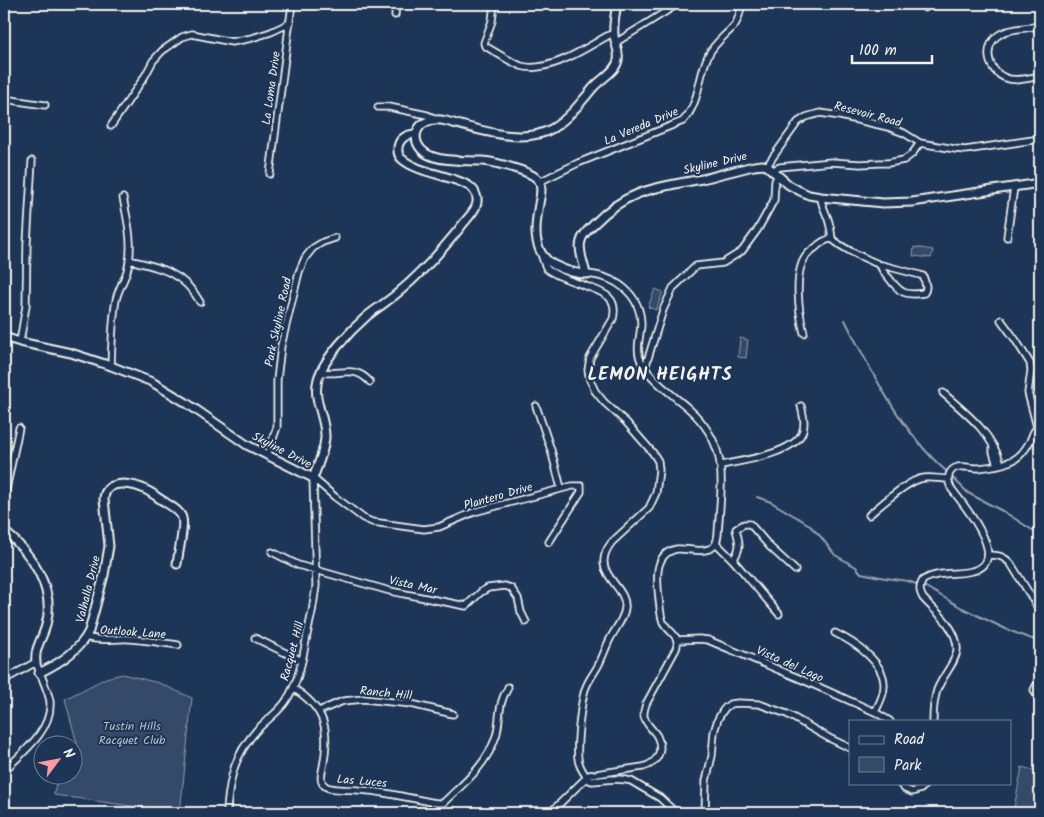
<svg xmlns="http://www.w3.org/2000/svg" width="1044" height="817" viewBox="0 0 1044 817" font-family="Kalam,sans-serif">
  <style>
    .green { fill: #354a67; stroke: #949ea8 }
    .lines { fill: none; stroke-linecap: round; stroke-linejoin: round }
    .stream { stroke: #9aa2ab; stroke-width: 2 }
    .minor-casing { stroke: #f4f1e8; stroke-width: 9 }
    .tertiary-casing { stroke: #f4f1e8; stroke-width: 11 }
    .minor { stroke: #1d3557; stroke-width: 5.5 }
    .tertiary { stroke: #1d3557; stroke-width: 7 }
    .labels { text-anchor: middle; stroke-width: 4; stroke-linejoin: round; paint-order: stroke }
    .street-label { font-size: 12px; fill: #f4f1e8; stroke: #1d3557 }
    .park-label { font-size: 12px; fill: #bbbfc1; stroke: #1d3557 }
    .district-label { font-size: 18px; font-weight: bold; letter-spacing: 1px; fill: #f4f1e8; stroke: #1d3557 }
  </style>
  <rect width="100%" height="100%" fill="#1d3557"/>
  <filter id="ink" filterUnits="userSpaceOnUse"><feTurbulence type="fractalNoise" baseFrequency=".02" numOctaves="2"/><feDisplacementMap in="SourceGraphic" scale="10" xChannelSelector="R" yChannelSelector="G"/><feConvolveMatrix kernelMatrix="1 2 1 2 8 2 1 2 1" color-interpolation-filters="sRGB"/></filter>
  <g filter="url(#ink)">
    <!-- green -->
    <path class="green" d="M914,247L933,250L931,258L913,256Z
      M655,289L663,292L656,310L648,307Z
      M740,338L748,340L746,358L738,357Z
      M122,674L159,683L192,698L180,813L54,795L57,776L58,775L72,774L73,759L79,751L65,699L106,678Z
      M1022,767L1040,772V813H1013Z"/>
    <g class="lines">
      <!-- stream -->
      <path class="stream" d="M845,320C870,370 903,434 946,471
        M952,477L968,493L1006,513L1040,535
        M757,497L771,502L808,524L821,537L835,555L856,567L861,573L885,578L908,581L916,584
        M924,586L962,608L1008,630L1040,642"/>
      <defs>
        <path id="minor" d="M494,4L492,21L484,43L485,46L490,49C500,55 511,62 521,66C548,74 586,48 609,35L613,34
          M920,4L925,8
          M176,6L177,4
          M395,15L396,4
          M1040,26C1028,28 1013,28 1002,33C982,43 986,71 1006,78C1016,82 1030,78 1040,76
          M615,43L678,4
          M4,99L45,105
          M378,107H389L427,115L432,117V120
          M111,126L145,76L153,61L162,51L182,37L192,34L232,42L252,38L271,32L290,23
          M920,143L955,149L965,150L1040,139
          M767,166L773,157L798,122L806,117L820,113L840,116L888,127L904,133L920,143L912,154L904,160L888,163H880L860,164L831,162L780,167L773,170
          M270,174L292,4
          M539,182L578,163L683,121C700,103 698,77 708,56C714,43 725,36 734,26C739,20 740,11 742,4
          M821,197C821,204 824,208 826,214C830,222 831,230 832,239C846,251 863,257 880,265H882L920,275L923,276C925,282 928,288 924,293C905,296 900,293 889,278C885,274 882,271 880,265
          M1007,237L1014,187
          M541,254C543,259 544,265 547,269C550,272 554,273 557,275C566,279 574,282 583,285C601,292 619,295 613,319L590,358L588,370L590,380L595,391L604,402L626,422L653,453L658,461L659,470L656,493L649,508L612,542C587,573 628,585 625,608C624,619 615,629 610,639C606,647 603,656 599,664C595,672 589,679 586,687C581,699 575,752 579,763C581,769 585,775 589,780L592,781C605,780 619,777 631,781L660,798L676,813
          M129,260C160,267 184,273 200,302
          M1001,320L1015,339L1030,363L1031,370L1028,393L1037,427
          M804,333C799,313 793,273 806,256C808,253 812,250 815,248C820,243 825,239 832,239
          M20,342L26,306L27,243L32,161
          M111,366C112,344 112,321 116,300C118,290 124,281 127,271C134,247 128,222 123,198
          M645,368L663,310L673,288L696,266L723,263L742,251L758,229L774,200L775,181L778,175
          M321,372C340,376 354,364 370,382
          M943,393C967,414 992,433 1001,464
          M536,406L551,450L561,488
          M993,447V452L997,465
          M267,456L277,427V380L281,346L299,272L305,258L313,248L323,242L335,238
          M721,465C741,461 793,454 802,433C806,424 803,415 801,406
          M313,478L335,497L363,518L372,522L424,529L439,527L474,512L572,486H581V492L579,495L549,542
          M4,499L19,428
          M869,515C881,505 909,479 924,478C932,477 940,479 948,479
          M716,543L733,560L779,614
          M272,552L298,565L390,591L466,606L481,592L488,588L505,586L511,588L518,598L521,612L526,622
          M988,555C998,555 1004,556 1011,564L1040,611
          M733,560C742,547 739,543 736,529L744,524H750L770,547L795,570
          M835,633C854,642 885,662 884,686C884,696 879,704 875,712
          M86,637C99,642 116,638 130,639C146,640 162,643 178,645
          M255,638L302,661
          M678,640L699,639L708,640L803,680L875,712L890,721
          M4,680L36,662C39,672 49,692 50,702C52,731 22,753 4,771
          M1040,685L1036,686L1034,690L1036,694L1040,696
          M293,688C326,709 330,730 323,767C322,772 319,781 324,785C329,791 350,789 358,790C384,791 411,799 437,803H443C464,783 487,765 496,736C500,724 498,710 503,698C504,694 507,691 508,687
          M319,711L343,701L364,699L411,704L453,714
          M933,721C933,710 934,700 937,690C948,663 970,655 947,623C940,614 931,607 923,598C919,591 919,587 923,580C938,571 956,575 972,571C1013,562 962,503 951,488C947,480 947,470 958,467C964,466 972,468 978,468C988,467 999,466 1008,462C1019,459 1025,451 1030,441C1033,435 1033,429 1040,427
          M899,783L905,789L912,792L921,789L926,783
          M227,809C230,777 234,756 256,731C265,721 278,713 286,701C299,682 303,657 307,635C311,619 314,603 316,586L313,478
          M550,813L589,775L643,767C658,763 664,750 657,736C653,729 645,724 644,716C643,712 645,708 646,704L676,649C681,635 669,633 663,622C660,614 660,606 659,599C657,581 653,553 677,549C687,548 699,553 709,549C716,547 717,541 718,534C721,482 731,446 688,408C672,394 652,381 642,363C635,351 640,338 641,325C641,294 616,276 586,274
          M705,813L706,781L712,756L714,732L718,719L722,712L725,708L730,704L738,703L759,704L787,714L829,738L850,748"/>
        <path id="tertiary" d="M617,4C615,14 613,24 614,34C614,42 620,51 618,60C616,72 600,79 593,88C581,102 569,118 553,128C525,146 476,129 446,121C413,113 405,148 434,157C449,162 467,160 483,161C496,162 507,166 520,170C526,172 535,175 539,181C543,188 540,197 539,204C535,226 531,252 554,265C564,270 575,274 586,274C584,264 578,250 581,241C583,233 590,228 595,223C628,189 659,187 702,179C719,175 736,170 754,166L762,165L767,166L789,185L800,191L809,195L821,197L883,203L912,202L1040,183
          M4,337L20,342L71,353L111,366L152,382L185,402L247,445L313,478C318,465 324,452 325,438C326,417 312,401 318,379C324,358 351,330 367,316C378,307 390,300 400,291C424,271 444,248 463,224C469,216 481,206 476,195C475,191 472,188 469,186C451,175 418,173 402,159C396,154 397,144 402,139C406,135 411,134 416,134
          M4,531C31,552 56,589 46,625C43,638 34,648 36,662
          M39,673C58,664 80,650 89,631L104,575L109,546L104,499C105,477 135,484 148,491C154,494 159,499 165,502C170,506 180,510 182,518C185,525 178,555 177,564"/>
      </defs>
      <!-- minor casing -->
      <use href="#minor" class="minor-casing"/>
      <!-- tertiary casing -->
      <use href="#tertiary" class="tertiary-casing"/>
      <!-- minor -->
      <use href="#minor" class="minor"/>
      <!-- tertiary -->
      <use href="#tertiary" class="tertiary"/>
    </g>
  </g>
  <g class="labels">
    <!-- street labels -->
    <g class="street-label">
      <text transform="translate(271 88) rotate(-82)" y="4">La Loma Drive</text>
      <text transform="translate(868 114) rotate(15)" y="4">Resevoir Road</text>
      <text transform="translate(641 126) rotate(-23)" y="4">La Vereda Drive</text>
      <text transform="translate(715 163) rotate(-13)" y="4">Skyline Drive</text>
      <text transform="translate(278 322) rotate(-78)" y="4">Park Skyline Road</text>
      <text transform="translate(282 450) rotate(27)" y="4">Skyline Drive</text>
      <text transform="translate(498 496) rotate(-16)" y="4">Plantero Drive</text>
      <text transform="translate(413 585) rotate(12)" y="4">Vista Mar</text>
      <text transform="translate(88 589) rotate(-76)" y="4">Valhalla Drive</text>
      <text transform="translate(133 632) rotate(4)" y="4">Outlook Lane</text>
      <text transform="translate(292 651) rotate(-75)" y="4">Racquet Hill</text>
      <text transform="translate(790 664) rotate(24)" y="4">Vista del Lago</text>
      <text transform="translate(386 693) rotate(6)" y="4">Ranch Hill</text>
      <text transform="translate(362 781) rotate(5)" y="4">Las Luces</text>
    </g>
    <!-- park labels -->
    <g class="park-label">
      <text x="132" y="730">Tustin Hills<tspan x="132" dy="14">Racquet Club</tspan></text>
    </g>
    <!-- district labels -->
    <g class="district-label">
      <text x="660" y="380">LEMON HEIGHTS</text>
    </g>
  </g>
  <!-- margin -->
  <rect width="1044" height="817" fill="none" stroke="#1d3557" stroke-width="20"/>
  <rect x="10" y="10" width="1024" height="797" fill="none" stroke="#f4f1e8" stroke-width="2" filter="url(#ink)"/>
  <!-- legend -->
  <rect x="849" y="720" width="162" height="65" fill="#1d3557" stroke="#738091"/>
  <rect x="859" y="736" width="25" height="8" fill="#1d3557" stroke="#738091"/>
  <text x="894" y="744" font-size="15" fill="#f4f1e8">Road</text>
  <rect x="859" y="757" width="25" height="15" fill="#354a67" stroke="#738091"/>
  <text x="894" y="770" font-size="15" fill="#f4f1e8">Park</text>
  <!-- north arrow -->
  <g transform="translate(58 760) rotate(58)"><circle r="24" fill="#1d3557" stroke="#738091"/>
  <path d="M0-4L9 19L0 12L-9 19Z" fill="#ff9aa2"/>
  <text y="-8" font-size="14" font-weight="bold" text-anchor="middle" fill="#f4f1e8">N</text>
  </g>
  <!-- scale -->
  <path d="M852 55v8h80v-8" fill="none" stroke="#f4f1e8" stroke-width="2.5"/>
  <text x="859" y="55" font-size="15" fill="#f4f1e8" stroke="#1d3557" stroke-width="4" paint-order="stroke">100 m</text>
</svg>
